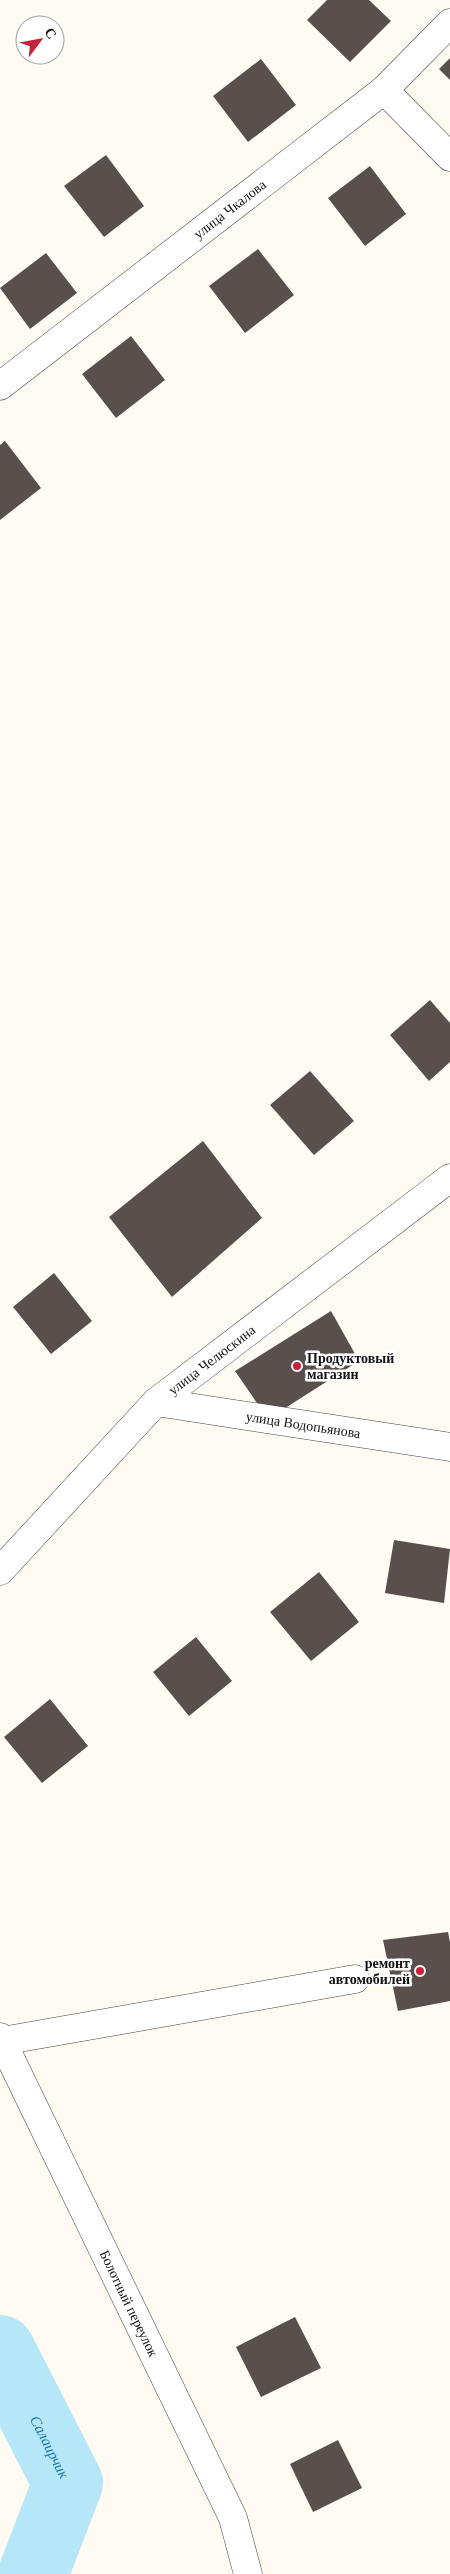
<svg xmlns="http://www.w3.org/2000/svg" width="450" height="2574" viewBox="0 0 450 2574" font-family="Georgia,serif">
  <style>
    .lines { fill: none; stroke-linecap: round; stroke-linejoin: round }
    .river { stroke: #b6e7f8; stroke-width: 70 }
    .building { fill: #594f4c }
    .minor-casing { stroke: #434343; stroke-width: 29 }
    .minor { stroke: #fff; stroke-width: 28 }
    .poi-dot { fill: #c4233f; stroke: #fff; stroke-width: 2 }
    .labels { text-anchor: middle; stroke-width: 5; stroke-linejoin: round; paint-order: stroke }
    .street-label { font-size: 14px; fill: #101010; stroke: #fff }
    .poi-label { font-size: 14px; font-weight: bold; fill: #101010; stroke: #fff; text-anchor: start }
    .water-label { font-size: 15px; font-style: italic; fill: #1578a6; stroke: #fff }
  </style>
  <rect width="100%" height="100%" fill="#fffbf3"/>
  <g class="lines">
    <!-- river -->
    <path class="river" id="s1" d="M0,2350L68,2483L33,2574"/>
  </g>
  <!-- building -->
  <path class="building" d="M327,0H369L391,21L350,62L307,20Z
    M450,58V80L439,69Z
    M261,59L296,105L248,142L213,96Z
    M106,155L144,206L104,237L64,186Z
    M370,166L406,214L365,246L328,198Z
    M258,249L294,295L245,333L209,286Z
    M46,253L77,293L30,329L0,288Z
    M131,336L165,380L116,418L82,374Z
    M5,441L41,488L0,520V445Z
    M430,1000L450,1023V1062L429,1081L390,1035Z
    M310,1071L354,1121L314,1155L270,1105Z
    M203,1141L262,1218L172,1297L109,1217Z
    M54,1273L92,1321L51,1354L13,1307Z
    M331,1311L359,1361L268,1419L235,1371Z
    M394,1540L450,1549L444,1603L385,1593Z
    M319,1572L359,1622L311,1661L270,1612Z
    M196,1637L232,1681L189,1716L153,1672Z
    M50,1699L88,1746L42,1783L4,1737Z
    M448,1932L450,1942V2001L398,2011L383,1940Z
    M295,2317L321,2368L261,2397L236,2347Z
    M338,2440L362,2488L313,2512L290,2464Z"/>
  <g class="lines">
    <defs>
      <g id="minor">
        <path d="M384,90L450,157"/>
        <path id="s2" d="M0,386L384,90L450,23"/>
        <path id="s3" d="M156,1402L450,1447"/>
        <path id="s4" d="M0,1571L156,1402L450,1178"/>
        <path id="s5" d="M0,2037L233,2518L248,2574"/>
        <path d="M2,2041L355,1979"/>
      </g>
    </defs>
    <!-- minor casing -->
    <use href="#minor" class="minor-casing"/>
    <!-- minor -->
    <use href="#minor" class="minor"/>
  </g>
  <!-- markers -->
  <g class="poi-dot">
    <circle cx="297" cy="1366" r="5"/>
    <circle cx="420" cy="1971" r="5"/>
  </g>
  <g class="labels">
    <!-- street labels -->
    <g class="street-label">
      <text dy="5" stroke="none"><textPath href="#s2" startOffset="290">улица Чкалова</textPath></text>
      <text dy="5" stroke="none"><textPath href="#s4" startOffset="300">улица Челюскина</textPath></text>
      <text dy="5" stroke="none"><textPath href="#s3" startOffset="149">улица Водопьянова</textPath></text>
      <text dy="5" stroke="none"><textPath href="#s5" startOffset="296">Болотный переулок</textPath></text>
    </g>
    <!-- poi labels -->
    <g class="poi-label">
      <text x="307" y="1363">Продуктовый<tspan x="307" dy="16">магазин</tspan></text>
      <text x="410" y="1968" text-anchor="end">ремонт<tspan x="410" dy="16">автомобилей</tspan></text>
    </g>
    <!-- water labels -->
    <g class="water-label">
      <text dy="5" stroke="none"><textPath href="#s1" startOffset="109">Салаирчик</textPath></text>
    </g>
  </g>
  <!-- north arrow -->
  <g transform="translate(40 40) rotate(58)"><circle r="24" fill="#ffffff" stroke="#9f9f9f"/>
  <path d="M0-4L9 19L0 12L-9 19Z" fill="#c4233f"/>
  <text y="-8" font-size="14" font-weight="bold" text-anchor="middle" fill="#101010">С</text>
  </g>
</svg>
